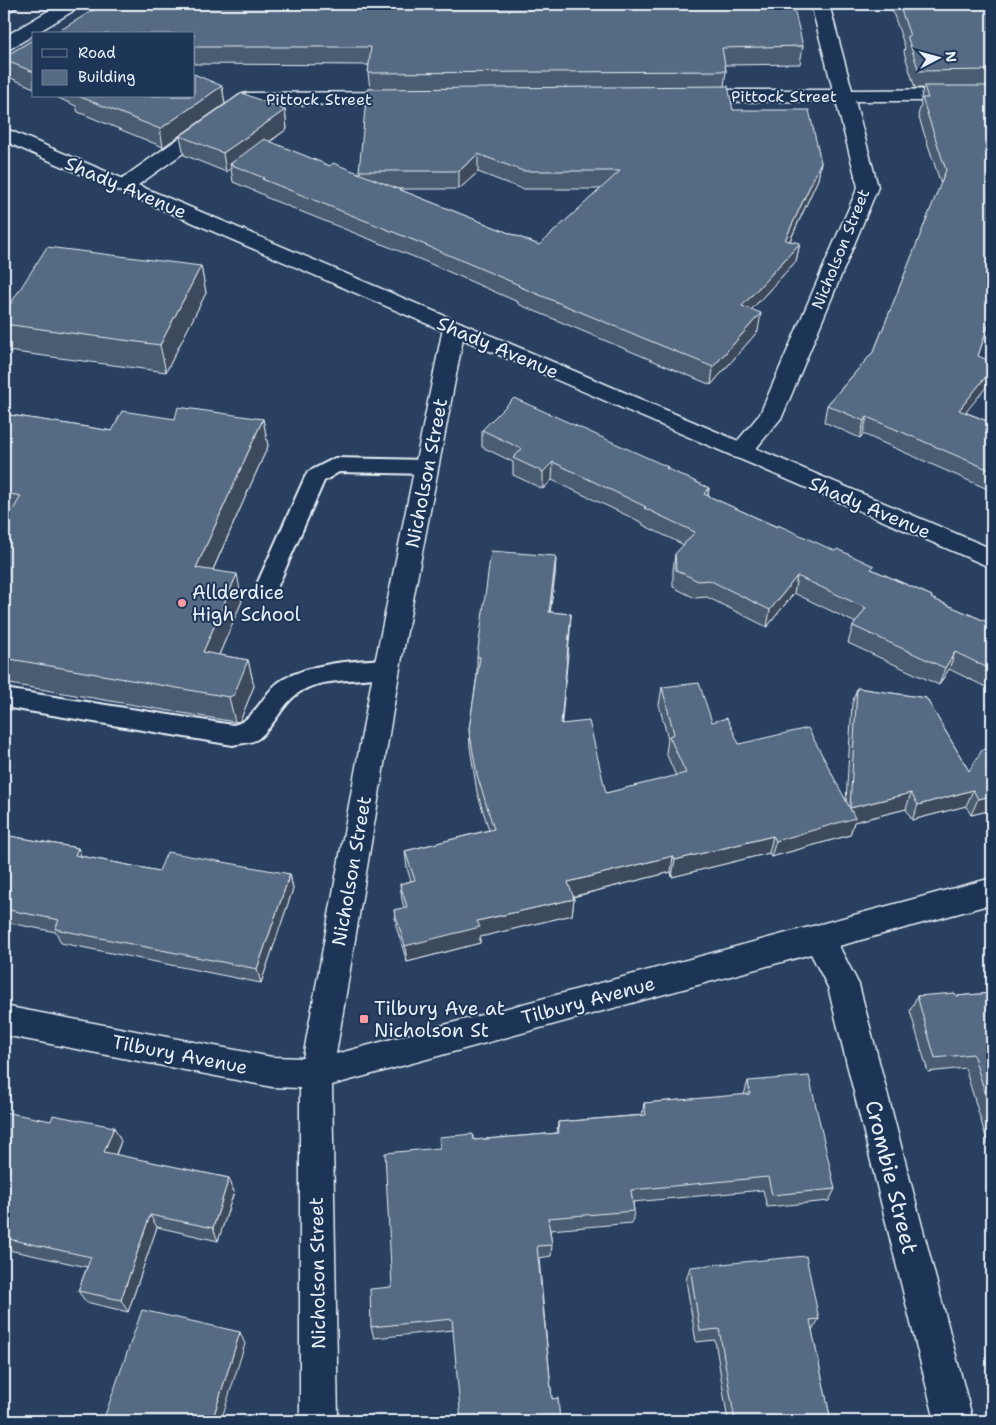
<svg xmlns="http://www.w3.org/2000/svg" width="996" height="1425" viewBox="0 0 996 1425" font-family="'Shantell Sans',sans-serif">
  <style>
    .lines { fill: none; stroke-linecap: round; stroke-linejoin: round }
    .service-casing { stroke: #e8f1f8; stroke-width: 4 }
    .minor-casing { stroke: #e8f1f8; stroke-width: 3 }
    .primary-casing { stroke: #e8f1f8; stroke-width: 3 }
    .service { fill: #1d3557; fill-rule: evenodd }
    .minor { fill: #1d3557; fill-rule: evenodd }
    .primary { fill: #1d3557; fill-rule: evenodd }
    .wall { fill: #495b71; stroke: #e8f1f8; fill-rule: evenodd }
    .shaded-wall { fill: #3c4a5c; stroke: #e8f1f8 }
    .building { fill: #556a83; stroke: #e8f1f8 }
    .poi-dot { fill: #ff9aa2; stroke: #1d3557; stroke-width: 2 }
    .labels { text-anchor: middle; stroke-width: 4; stroke-linejoin: round; paint-order: stroke }
    .far-street-label { font-size: 16px; fill: #e8f1f8; stroke: #1d3557 }
    .street-label { font-size: 19px; fill: #e8f1f8; stroke: #1d3557 }
    .poi-label { font-size: 19px; fill: #e8f1f8; stroke: #1d3557; text-anchor: start }
    .near-street-label { font-size: 22px; fill: #e8f1f8; stroke: #1d3557 }
  </style>
  <rect width="100%" height="100%" fill="#294061"/>
  <filter id="ink" filterUnits="userSpaceOnUse"><feTurbulence type="fractalNoise" baseFrequency=".02" numOctaves="2"/><feDisplacementMap in="SourceGraphic" scale="10" xChannelSelector="R" yChannelSelector="G"/><feConvolveMatrix kernelMatrix="1 2 1 2 8 2 1 2 1" color-interpolation-filters="sRGB"/></filter>
  <g filter="url(#ink)">
    <g class="lines">
      <defs>
        <path id="service" d="M4,4H19L16,7L4,13Z
          M335,458L427,460L434,462L437,467L434,472L427,474L339,472L324,481L276,590L268,592L260,590L257,584L305,477L308,472Z
          M387,659L395,662L399,668L395,674C367,683 322,675 297,694C282,705 274,726 259,738C253,743 241,743 233,745L4,707V689L233,725C256,721 263,691 282,680C314,662 352,661 387,659Z"/>
        <path id="minor" d="M60,4H81L78,8L10,49L4,50V37Z
          M811,4H829L852,90L992,89V101H855L878,187L782,417L749,457L741,459L733,457L729,451L760,414L858,187L836,101L694,102L687,100L685,96L687,92L694,90H833Z
          M403,92L410,94L412,98L410,102L403,104L251,105L131,190L124,192L117,190L114,186L117,182L240,95L247,93Z
          M454,321L462,323L465,328L400,668L336,1054L992,878V904L839,946L859,985L973,1421H935L828,987L811,954L332,1085L338,1421H300V1088L272,1087L4,1035V1006L272,1057L303,1058L374,668L443,328L446,323Z"/>
        <path id="primary" d="M4,128L992,549V568L4,141Z"/>
      </defs>
      <!-- service casing -->
      <use href="#service" class="service-casing"/>
      <!-- minor casing -->
      <use href="#minor" class="minor-casing"/>
      <!-- primary casing -->
      <use href="#primary" class="primary-casing"/>
      <!-- service -->
      <use href="#service" class="service"/>
      <!-- minor -->
      <use href="#minor" class="minor"/>
      <!-- primary -->
      <use href="#primary" class="primary"/>
    </g>
    <!-- wall -->
    <path class="wall" d="M890,4H992V315L978,356L991,381L965,412L992,423V491L863,434L860,438L824,422L827,405L874,351L941,184L918,115L921,105L920,103L923,88H915L904,52L905,47Z
      M194,34L803,46L800,64L725,65L726,71L724,86L733,110L821,162L818,179L790,241L800,243L796,261L752,309L758,331L711,385L518,304V302L424,261L265,197L264,195L233,182L231,168L226,172L184,155L180,136L285,110L287,129L270,142L330,166L360,173L370,89L368,73L369,65L194,64ZM478,172L522,189H601L539,245L398,189H459Z
      M34,39V88L6,76L4,68V57Z
      M222,86L225,104L163,147L78,112L76,106L54,96H194Z
      M201,266L206,293L166,372L7,351L4,342V314Z
      M4,414L112,431L175,419H263L268,446L213,570L242,601L219,655L248,660L254,686L240,721L235,722L4,683V526L8,520L4,519Z
      M482,430L668,467L667,469L709,488L708,496L932,596L931,598L992,624V690L949,669L939,685L848,643L853,626L856,623L794,593L767,627L707,597L695,598L673,587V571L675,554L684,545L643,525V523L552,480L543,489L513,475V462L482,447Z
      M556,556L555,575L550,612L571,614L561,724L606,793L676,776L666,753L668,739L659,705L662,687L712,722L739,744L846,801L852,704L857,688L926,698L992,810L971,815L966,806L912,820L906,809L854,822L850,835L771,857L769,853L672,877L671,872L573,897L574,899L572,915L480,937V943L407,962L396,926L394,910L404,908L402,900L400,884L411,881L407,868L405,851L489,830L477,792L470,747L469,729L477,675V657Z
      M4,835L78,848L81,856L159,871L290,874L293,889L261,983L61,943L56,932L4,922Z
      M992,993V1157L965,1068L928,1072L910,1011L917,996H956Z
      M748,1081L835,1189L829,1201L767,1207L763,1190L633,1202L634,1211L632,1223L550,1230L552,1245L551,1256L539,1258L552,1399L560,1421L453,1330L374,1338L371,1327L392,1287L440,1148L474,1140L557,1133L558,1122L642,1115L644,1103L744,1095Z
      M4,1112L121,1141L116,1155L229,1178L234,1192L218,1241L157,1227L128,1312L86,1302L78,1291L87,1267L4,1249Z
      M690,1267L819,1319L812,1331L831,1421H728L715,1340L696,1342L686,1280Z"/>
    <!-- shaded-wall -->
    <path class="shaded-wall" d="M222,86L225,104L163,147L160,129Z
      M285,110L287,129L235,166L230,164L231,168L226,172L223,153Z
      M478,154V172L459,189V171Z
      M821,162L818,179L782,258L785,240Z
      M800,243L796,261L739,323L742,306Z
      M201,266L206,293L166,372L160,345Z
      M761,313L758,331L711,385L713,367Z
      M992,369V377L991,381L954,427L959,410Z
      M867,417L863,434L860,438L864,421Z
      M263,419L268,446L202,594L196,568Z
      M553,462L552,480L543,489V472Z
      M709,488L706,505L704,494Z
      M556,556L555,575L548,630L549,612Z
      M237,574L242,601L209,678L203,652Z
      M797,576L794,593L767,627L770,610Z
      M571,614L570,632L560,742L561,724Z
      M955,652L949,669L939,685L945,668Z
      M248,660L254,686L240,721L235,722L229,697Z
      M973,790L966,806L912,820L918,805Z
      M911,793L906,809L854,822L850,835L771,857L776,841L850,808Z
      M992,796V810L971,815L978,799Z
      M773,836L769,853L672,877L675,860Z
      M78,848L84,863L75,855Z
      M673,856L671,872L567,898L568,882Z
      M290,874L293,889L261,983L257,969Z
      M574,899L572,915L480,937V943L407,962L405,946L477,921Z
      M114,1127L121,1141L111,1166L104,1152Z
      M229,1178L234,1192L218,1241L213,1228Z
      M150,1215L157,1227L128,1312L121,1300Z
      M240,1332L245,1344L221,1421H212Z"/>
    <!-- building -->
    <path class="building" d="M103,4H793L803,46L722,48L726,71L368,73L371,47H194V34H54Z
      M899,4H992V70L919,71L907,36H910Z
      M34,39V72L4,60V57Z
      M194,74L222,86L160,129L78,96H194Z
      M728,86L733,110H809L821,162L785,240L800,243L742,306L761,313L713,367L518,286L519,285L423,244L262,179L264,178L230,164L264,139L330,166L333,163L539,245L620,171H523L478,154L459,171H359L367,89Z
      M924,86H992V313L978,356L992,362V369L959,410L992,423V471L867,417L864,421L827,405L874,351L946,170L922,98H928Z
      M242,93L285,110L223,153L180,136Z
      M47,247L201,266L160,345L4,324V314Z
      M514,398L668,467L666,468L709,488L704,494L777,527L778,525L835,551L837,549L874,566L871,569L932,596L931,598L992,624V670L955,652L945,668L853,626L866,608L797,576L770,610L709,580L698,581L676,570L675,554L695,532L644,508L646,507L553,462L543,472L513,458L522,449L482,430Z
      M178,407L263,419L196,568L237,574L203,652L248,660L234,695L229,697L4,658V526L21,496L4,493V414L112,431L122,411L175,419Z
      M491,551L556,556L549,612L571,614L561,724L589,721L606,793L686,773L669,736L674,734L662,687L699,683L712,722L727,718L739,744L808,728L855,818L776,841L773,836L675,860L673,856L568,882L574,899L477,921L480,927L405,946L394,910L407,907L400,884L415,880L405,851L494,829L477,775L469,729L480,657H477Z
      M857,688L926,698L969,771L982,750L992,747V796L978,799L973,790L918,805L911,793L850,808Z
      M4,835L78,848L75,855L159,871L167,852L290,874L257,969L55,929L59,920L4,909Z
      M955,993L956,996L992,993V1115L973,1054L935,1058L917,996Z
      M809,1076L835,1189L772,1195L768,1177L631,1190L634,1211L548,1218L552,1245L537,1246L552,1399L558,1398L560,1421H461L452,1319L371,1327L370,1289L392,1287L385,1153L440,1148L439,1137L473,1134L474,1140L559,1133L558,1122L646,1115L644,1103L750,1094L748,1081Z
      M4,1112L51,1121L53,1115L114,1127L104,1152L229,1178L213,1228L150,1215L121,1300L78,1291L91,1257L4,1238Z
      M806,1256L819,1319L810,1320L831,1421H735L719,1329L700,1331L690,1267Z
      M142,1310L240,1332L212,1421H103Z"/>
  </g>
  <!-- markers -->
  <g class="poi-dot">
    <circle cx="182" cy="603" r="5"/>
    <rect x="359" y="1014" width="10" height="10" rx="2.5"/>
  </g>
  <g class="labels">
    <!-- far-street labels -->
    <g class="far-street-label">
      <text x="784" y="102">Pittock Street</text>
      <text x="319" y="105">Pittock Street</text>
      <text transform="translate(840 249) rotate(-68)" y="6">Nicholson Street</text>
    </g>
    <!-- street labels -->
    <g class="street-label">
      <text transform="translate(126 187) rotate(23)" y="7">Shady Avenue</text>
      <text transform="translate(498 347) rotate(23)" y="7">Shady Avenue</text>
      <text transform="translate(426 473) rotate(-79)" y="7">Nicholson Street</text>
      <text transform="translate(870 507) rotate(23)" y="7">Shady Avenue</text>
      <text transform="translate(351 871) rotate(-80)" y="7">Nicholson Street</text>
      <text transform="translate(588 1000) rotate(-15)" y="7">Tilbury Avenue</text>
      <text transform="translate(180 1054) rotate(11)" y="7">Tilbury Avenue</text>
      <text transform="translate(317 1273) rotate(-91)" y="7">Nicholson Street</text>
    </g>
    <!-- poi labels -->
    <g class="poi-label">
      <text x="192" y="599">Allderdice<tspan x="192" dy="22">High School</tspan></text>
      <text x="374" y="1015">Tilbury Ave at<tspan x="374" dy="22">Nicholson St</tspan></text>
    </g>
    <!-- near-street labels -->
    <g class="near-street-label">
      <text transform="translate(892 1177) rotate(76)" y="8">Crombie Street</text>
    </g>
  </g>
  <!-- margin -->
  <rect width="996" height="1425" fill="none" stroke="#1d3557" stroke-width="20"/>
  <rect x="10" y="10" width="976" height="1405" fill="none" stroke="#e8f1f8" stroke-width="2" filter="url(#ink)"/>
  <!-- legend -->
  <rect x="32" y="32" width="162" height="65" fill="#1d3557" stroke="#6e8097"/>
  <rect x="42" y="49" width="25" height="8" fill="#1d3557" stroke="#6e8097"/>
  <text x="78" y="58" font-size="15" fill="#e8f1f8">Road</text>
  <rect x="42" y="70" width="25" height="15" fill="#556a83" stroke="#6e8097"/>
  <text x="78" y="82" font-size="15" fill="#e8f1f8">Building</text>
  <!-- north arrow -->
  <g transform="translate(938 58) rotate(84)" stroke="#1d3557" stroke-width="4" paint-order="stroke">
  <path d="M0-4L9 19L0 12L-9 19Z" fill="#e8f1f8"/>
  <text y="-8" font-size="14" font-weight="bold" text-anchor="middle" fill="#e8f1f8">N</text>
  </g>
</svg>
